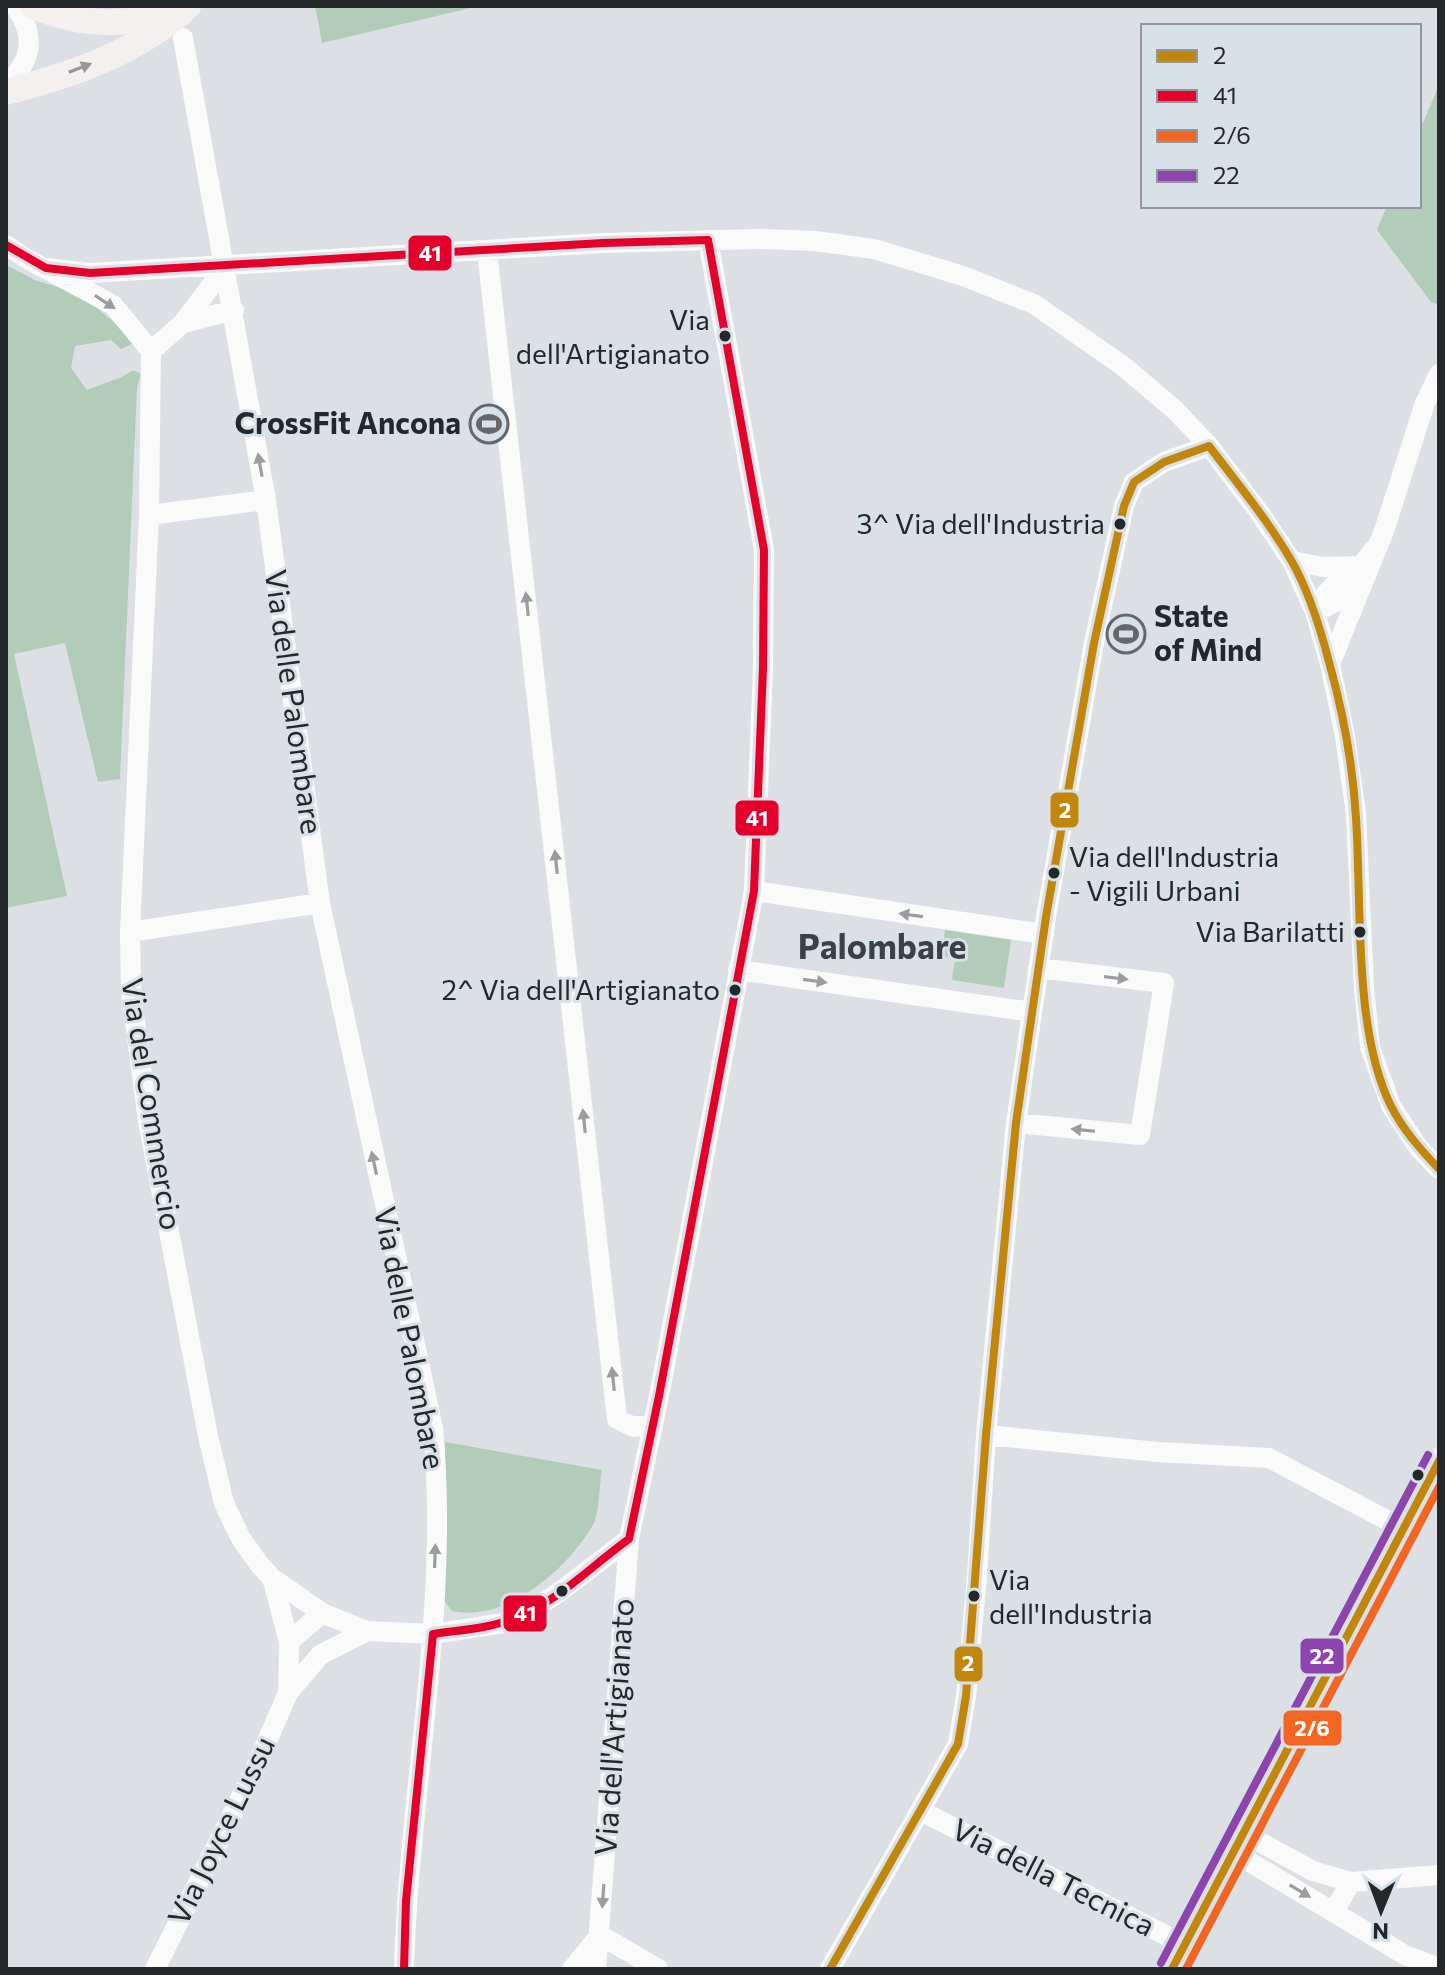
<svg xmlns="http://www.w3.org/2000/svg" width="1445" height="1975" viewBox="0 0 1445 1975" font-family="Commissioner,sans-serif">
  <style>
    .green { fill: #b1ccb9 }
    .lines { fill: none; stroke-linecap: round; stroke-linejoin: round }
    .minor { stroke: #fafafb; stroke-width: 20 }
    .major { stroke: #f4f0ef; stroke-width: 26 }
    .bus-1-casing { stroke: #d8e1e8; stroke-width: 14 }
    .bus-2-casing { stroke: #d8e1e8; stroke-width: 14 }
    .bus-3-casing { stroke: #d8e1e8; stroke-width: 14 }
    .bus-4-casing { stroke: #d8e1e8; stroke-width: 14 }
    .bus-1 { stroke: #c2860a; stroke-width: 8 }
    .bus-2 { stroke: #e4002b; stroke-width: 8 }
    .bus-3 { stroke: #f26522; stroke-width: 8 }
    .bus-4 { stroke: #8e44ad; stroke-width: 8 }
    .oneway { fill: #969696 }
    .oneway2 { fill: #9a9c9d }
    .bus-dot { fill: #24282a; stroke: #d8e1e8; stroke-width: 3 }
    .labels { text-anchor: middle; stroke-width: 6; stroke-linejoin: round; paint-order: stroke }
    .bus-label { font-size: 28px; fill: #24282a; stroke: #d8e1e8; text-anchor: end }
    .poi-label { font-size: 30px; font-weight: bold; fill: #24282a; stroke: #d8e1e8; text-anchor: end }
    .street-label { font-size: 30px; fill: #24282a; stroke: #d8e1e8 }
    .quarter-label { font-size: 34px; font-weight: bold; fill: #3a4147; stroke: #d8e1e8 }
    .line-badge { stroke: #d8e1e8; stroke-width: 3 }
    .badge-label { font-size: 22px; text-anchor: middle; font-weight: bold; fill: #fff }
  </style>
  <rect width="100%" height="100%" fill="#dce0e4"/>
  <!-- green -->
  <path class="green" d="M315,6H479L322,43Z
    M1439,85V305L1431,302L1377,230L1387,206H1419V132Z
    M6,265L37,281L79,293L122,329L132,344L121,349L111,340L75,346L71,368L87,390L122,377L133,370L141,374L137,387L120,779L98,782L65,643L14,654L67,896L6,908Z
    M945,930L1011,940L1004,988L952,980L955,958L942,956Z
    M445,1442L602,1470C599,1486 600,1511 593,1525C567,1569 507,1623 452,1611L444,1601Z"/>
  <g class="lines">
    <!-- minor -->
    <path class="minor" d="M183,38L266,500L320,903L433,1428C450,1609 409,1789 404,1969
      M6,85C33,60 36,36 15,6
      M6,245L27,259L113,305L151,351
      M487,251L617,1419L634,1427L653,1424
      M226,266L183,323L151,351L149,515L130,932L131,992L148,1121L208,1436L224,1503L240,1537L259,1564L272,1578L322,1613L367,1631L433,1634L504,1623L525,1615L562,1590L629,1539
      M46,268L90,273L603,243L759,239L815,241L874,249L963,276L1034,304L1123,366L1175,410L1209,446L1259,512L1292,561L1315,612L1330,664L1345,736L1356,814L1364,988L1370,1047L1391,1106L1418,1147L1439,1169
      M183,323L234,310
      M149,515L266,500
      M1292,561L1323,567L1361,566L1374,549
      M1315,612L1340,600L1362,577
      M1315,612C1325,589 1340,580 1361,566
      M1330,664L1384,531L1425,403L1439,374
      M754,891L1044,934
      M130,932L320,903
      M738,970L1032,1012
      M1016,1123L1140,1135L1164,983L1038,968
      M986,1435L1158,1452L1269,1458L1402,1528
      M272,1578L289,1642L288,1693
      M289,1642L322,1613
      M921,1811L1185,1945
      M1243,1833L1313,1871L1351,1882L1334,1911
      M1233,1852L1405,1955L1439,1968
      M1351,1882L1439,1875
      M155,1969L254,1771L288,1693L320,1655L367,1631
      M572,1969L600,1935L658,1969
      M596,1969L629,1539L659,1396L754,891L763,668L764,550L708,240
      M830,1969L958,1744L966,1696L977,1576L986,1435L1016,1123L1046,917L1094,643L1124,506L1134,482L1164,462L1209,446"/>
    <!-- major -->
    <path class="major" d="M33,6C85,27 122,26 176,12
      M6,92C71,75 138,53 188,6
      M1172,1969L1439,1461"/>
    <defs>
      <path id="bus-1" d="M830,1969L958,1744L966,1696L986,1435L1016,1123L1046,917L1094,643L1124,506L1134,482L1164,462L1209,446C1237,483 1267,519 1291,560C1309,591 1320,627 1329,662C1343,712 1353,766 1356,818C1362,904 1353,1030 1391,1106C1403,1130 1421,1150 1439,1169
        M1172,1969L1439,1461"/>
      <path id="bus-2" d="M6,245L46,268L90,273L603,243L708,240L764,550L763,668L754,891L659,1396L629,1539C591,1566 557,1603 512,1619C487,1629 459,1630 433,1634L406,1901L404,1969"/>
      <path id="bus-3" d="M1186,1969L1439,1487"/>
      <path id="bus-4" d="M1161,1963L1428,1455"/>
    </defs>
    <!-- bus-1 casing -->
    <use href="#bus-1" class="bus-1-casing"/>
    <!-- bus-2 casing -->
    <use href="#bus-2" class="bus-2-casing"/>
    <!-- bus-3 casing -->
    <use href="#bus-3" class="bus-3-casing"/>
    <!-- bus-4 casing -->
    <use href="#bus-4" class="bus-4-casing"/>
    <!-- bus-1 -->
    <use href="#bus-1" class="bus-1"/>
    <!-- bus-2 -->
    <use href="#bus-2" class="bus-2"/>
    <!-- bus-3 -->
    <use href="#bus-3" class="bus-3"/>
    <!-- bus-4 -->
    <use href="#bus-4" class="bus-4"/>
  </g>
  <!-- one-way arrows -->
  <defs><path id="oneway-solid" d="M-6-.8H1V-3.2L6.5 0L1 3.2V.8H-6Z" transform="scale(2)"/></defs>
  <use class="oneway" href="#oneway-solid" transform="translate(80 68) rotate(-21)"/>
  <g class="oneway2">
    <use href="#oneway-solid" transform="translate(105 302) rotate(33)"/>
    <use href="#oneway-solid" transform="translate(260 465) rotate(-100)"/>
    <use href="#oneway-solid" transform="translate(527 604) rotate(-96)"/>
    <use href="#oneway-solid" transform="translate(556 862) rotate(-96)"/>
    <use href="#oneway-solid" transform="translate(911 915) rotate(-172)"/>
    <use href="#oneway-solid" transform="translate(1116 978) rotate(7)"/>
    <use href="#oneway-solid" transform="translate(815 981) rotate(8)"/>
    <use href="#oneway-solid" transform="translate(584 1121) rotate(-96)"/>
    <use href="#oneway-solid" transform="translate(1083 1130) rotate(-174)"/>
    <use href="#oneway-solid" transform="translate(374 1163) rotate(-102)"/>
    <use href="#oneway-solid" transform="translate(613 1379) rotate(-96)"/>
    <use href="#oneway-solid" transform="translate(435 1556) rotate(-88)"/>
    <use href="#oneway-solid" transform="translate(1300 1891) rotate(31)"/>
    <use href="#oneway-solid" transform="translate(603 1896) rotate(94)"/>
  </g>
  <!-- icons -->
  <defs>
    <symbol id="stadium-ring" viewBox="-11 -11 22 22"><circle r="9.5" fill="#d8e1e8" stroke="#64686b" stroke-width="1.5"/><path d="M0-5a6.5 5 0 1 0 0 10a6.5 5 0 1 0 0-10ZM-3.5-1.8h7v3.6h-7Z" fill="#64686b"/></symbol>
  </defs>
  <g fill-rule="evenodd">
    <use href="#stadium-ring" x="467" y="402" width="44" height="44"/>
    <use href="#stadium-ring" x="1104" y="612" width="44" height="44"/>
  </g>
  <!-- markers -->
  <g class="bus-dot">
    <circle cx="725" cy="336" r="7"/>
    <circle cx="1120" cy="524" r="7"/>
    <circle cx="1054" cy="873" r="7"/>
    <circle cx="1360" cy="932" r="7"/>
    <circle cx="735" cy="990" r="7"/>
    <circle cx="1418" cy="1475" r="7"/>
    <circle cx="562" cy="1591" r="7"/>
    <circle cx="974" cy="1596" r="7"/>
  </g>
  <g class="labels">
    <!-- bus labels -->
    <g class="bus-label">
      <text x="710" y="330">Via<tspan x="710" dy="34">dell'Artigianato</tspan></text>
      <text x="1105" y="534">3^ Via dell'Industria</text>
      <text x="1069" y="867" text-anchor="start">Via dell'Industria<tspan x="1069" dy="34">- Vigili Urbani</tspan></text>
      <text x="1345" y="942">Via Barilatti</text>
      <text x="720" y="1000">2^ Via dell'Artigianato</text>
      <text x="989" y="1590" text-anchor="start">Via<tspan x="989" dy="34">dell'Industria</tspan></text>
    </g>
    <!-- poi labels -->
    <g class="poi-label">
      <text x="461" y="434">CrossFit Ancona</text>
      <text x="1154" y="627" text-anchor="start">State<tspan x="1154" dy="34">of Mind</tspan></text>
    </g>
    <!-- street labels -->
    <g class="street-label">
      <text transform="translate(293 702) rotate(82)" y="10">Via delle Palombare</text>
      <text transform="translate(151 1104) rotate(81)" y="10">Via del Commercio</text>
      <text transform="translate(409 1338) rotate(79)" y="10">Via delle Palombare</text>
      <text transform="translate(615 1727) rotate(-86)" y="10">Via dell'Artigianato</text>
      <text transform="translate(222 1831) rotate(-64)" y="10">Via Joyce Lussu</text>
      <text transform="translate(1053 1878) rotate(27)" y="10">Via della Tecnica</text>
    </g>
    <!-- quarter labels -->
    <g class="quarter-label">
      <text x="882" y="959">Palombare</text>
    </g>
  </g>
  <g class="line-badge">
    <rect x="407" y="234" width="46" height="38" rx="8" fill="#e4002b"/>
    <rect x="1049" y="791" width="31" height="38" rx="8" fill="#c2860a"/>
    <rect x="734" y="799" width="46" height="38" rx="8" fill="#e4002b"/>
    <rect x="502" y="1594" width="46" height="39" rx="8" fill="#e4002b"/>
    <rect x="1299" y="1637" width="46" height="38" rx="8" fill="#8e44ad"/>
    <rect x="953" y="1645" width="31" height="38" rx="8" fill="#c2860a"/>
    <rect x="1282" y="1709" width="61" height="38" rx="8" fill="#f26522"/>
  </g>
  <g class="badge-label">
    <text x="430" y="261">41</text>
    <text x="1065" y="818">2</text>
    <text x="757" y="826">41</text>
    <text x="525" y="1621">41</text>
    <text x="1322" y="1664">22</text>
    <text x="968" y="1671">2</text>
    <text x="1312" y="1736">2/6</text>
  </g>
  <!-- border -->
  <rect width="1445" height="1975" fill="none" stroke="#24282a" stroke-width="16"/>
  <!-- legend -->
  <rect x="1141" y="24" width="280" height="184" fill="#d8e1e8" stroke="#90979c" stroke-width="2"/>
  <rect x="1157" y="50" width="40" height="12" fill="#c2860a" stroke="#90979c" stroke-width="2"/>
  <text x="1213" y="64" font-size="24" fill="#24282a">2</text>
  <rect x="1157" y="90" width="40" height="12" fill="#e4002b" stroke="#90979c" stroke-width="2"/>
  <text x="1213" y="104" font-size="24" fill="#24282a">41</text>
  <rect x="1157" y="130" width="40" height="12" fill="#f26522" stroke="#90979c" stroke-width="2"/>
  <text x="1213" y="144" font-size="24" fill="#24282a">2/6</text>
  <rect x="1157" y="170" width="40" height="12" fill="#8e44ad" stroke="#90979c" stroke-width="2"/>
  <text x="1213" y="184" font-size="24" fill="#24282a">22</text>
  <!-- north arrow -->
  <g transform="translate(1381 1911) rotate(181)" stroke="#d8e1e8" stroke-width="6" paint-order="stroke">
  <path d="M0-6L14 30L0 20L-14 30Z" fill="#24282a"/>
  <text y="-12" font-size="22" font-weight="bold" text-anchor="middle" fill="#24282a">N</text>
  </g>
</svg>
